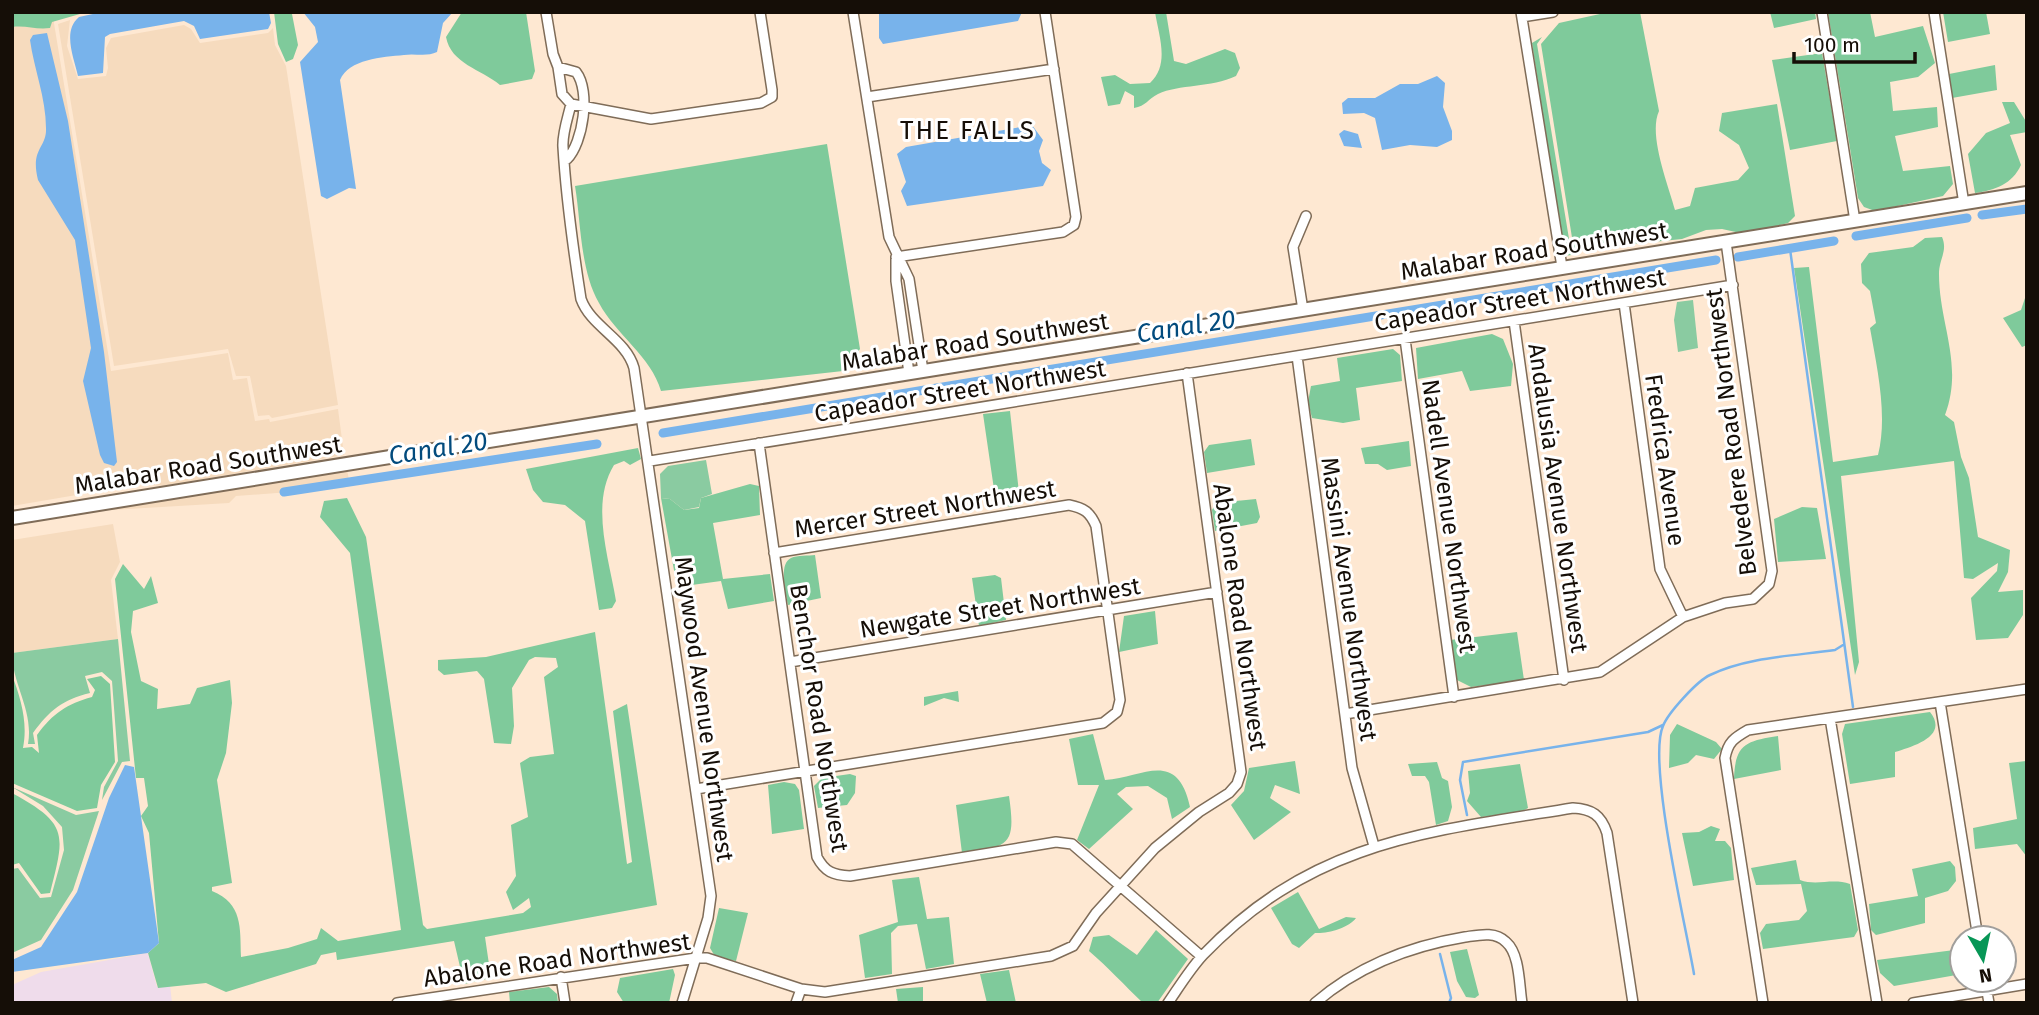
<svg xmlns="http://www.w3.org/2000/svg" width="2039" height="1015" viewBox="0 0 2039 1015" font-family="'Fira Sans',sans-serif">
  <style>
    .built { fill: #f6dbbe }
    .education { fill: #efdceb }
    .green { fill: #8acba1 }
    .forest { fill: #7fca9b }
    .water { fill: #78b3eb }
    .lines { fill: none; stroke-linecap: round; stroke-linejoin: round }
    .stream { stroke: #78b3eb; stroke-width: 2.5 }
    .canal { stroke: #78b3eb; stroke-width: 9 }
    .minor-casing { stroke: #7f6c58; stroke-width: 12 }
    .major-casing { stroke: #7f6c58; stroke-width: 16 }
    .minor { stroke: #fff; stroke-width: 9 }
    .major { stroke: #fff; stroke-width: 12 }
    .labels { text-anchor: middle; stroke-width: 6; stroke-linejoin: round; paint-order: stroke }
    .street-label { font-size: 24px; fill: #150e07; stroke: #fff }
    .neighbourhood-label { font-size: 26px; letter-spacing: 2px; fill: #150e07; stroke: #fff }
    .water-label { font-size: 26px; font-style: italic; fill: #024b7d; stroke: #fff }
  </style>
  <rect width="100%" height="100%" fill="#fee8d2"/>
  <!-- built -->
  <path class="built" d="M53,17L111,371L228,353L233,380L247,378L255,421L269,419L270,422L338,409L344,455L163,486L141,484L12,506V24Z
    M70,20L67,46L78,79L106,76L108,68L106,48L111,38L184,25L191,29L200,43L268,33L273,28L275,45L286,66L338,405L272,418L269,415L258,416L250,376H236L228,349L114,366L58,24Z
    M347,469L350,486L342,488L236,496L229,503L111,510L110,507Z
    M113,524L120,562L111,580L118,639L12,653V540Z"/>
  <!-- education -->
  <path class="education" d="M148,953L157,987L170,985L172,1003H12V985L41,972Z"/>
  <!-- green -->
  <path class="green" d="M1693,300L1698,348L1678,352L1674,320L1677,302Z
    M706,460L712,494L701,498L699,507L684,510L670,499L661,498L660,474L668,466Z
    M118,639L130,761L122,762L102,800L104,787L118,761L112,681L102,672L85,676L90,693C62,700 50,710 33,733L35,744H28C34,711 12,684 12,653Z
    M12,787L76,815L99,811L73,890L41,940L12,953V869L18,868L40,898L51,897L64,850L62,827L43,806Z"/>
  <!-- forest -->
  <path class="forest" d="M12,12H87L52,22L50,28C36,30 26,25 12,27Z
    M274,12L292,14L298,45L293,59L286,62L278,44Z
    M462,12H526L535,71L532,79L500,85C481,69 451,64 446,37Z
    M1155,12H1166L1174,61L1186,64L1225,49L1235,53L1240,68L1236,76C1211,88 1179,84 1158,94C1148,99 1146,106 1134,108V96L1125,91L1120,104L1108,106L1101,77L1115,75L1130,84L1150,83C1170,64 1159,37 1155,12Z
    M1609,12H1640L1659,111C1648,135 1668,184 1675,210L1690,206L1695,188L1738,180L1749,168L1739,145L1719,131L1722,113L1777,104L1795,216L1788,223L1745,234L1722,229L1706,230L1682,239L1574,250L1541,44L1559,23Z
    M1770,12H1815L1816,19L1774,28Z
    M1828,12H1870L1875,37L1923,26L1935,63L1918,77L1890,82L1893,111L1937,107L1938,127L1895,136L1903,171L1950,166L1953,184L1943,196L1875,211L1864,207L1858,198Z
    M1943,12H1986L1990,34L1948,42Z
    M1542,37L1537,44L1571,251L1579,254L1564,256L1532,43Z
    M1822,53L1837,141L1790,150L1772,60Z
    M1995,65L1997,90L1952,98L1949,74Z
    M2002,102H2014L2027,123V132L2010,135L2021,165C2012,184 1996,190 1975,193L1968,154L1986,133L2010,123Z
    M827,144L860,349L843,371L661,391C651,356 616,335 599,303C580,270 581,222 575,186Z
    M1942,237C1948,251 1939,259 1939,274C1939,324 1964,364 1945,415L1954,422L1961,457L1969,478L1978,537L2010,550L2008,572L1998,592L2023,590V615L2008,638L1976,640L1971,598L1997,571L1998,563L1973,579L1964,578L1954,461L1841,476L1859,662L1855,675L1794,268L1809,267L1833,462L1878,455C1888,415 1877,368 1870,328L1876,323L1870,291L1862,283L1861,264L1869,253L1913,247L1925,238Z
    M2027,292V345L2022,347L2003,318L2021,310Z
    M1492,334L1503,339L1513,364L1511,386L1470,391L1462,371L1418,379L1416,348Z
    M1393,349L1400,355L1402,381L1356,388L1360,420L1343,423L1312,418L1308,402L1311,386L1340,381L1337,358Z
    M1010,411L1020,502L1011,507L996,503L983,414Z
    M1251,439L1255,465L1207,473L1204,452L1209,445Z
    M1409,441L1411,466L1387,470L1378,464H1365L1361,448Z
    M638,448L641,459L630,465L624,461L614,465C590,504 609,558 616,601L612,608L599,610L585,521L565,505L543,502L533,490L526,469Z
    M750,484L759,486L760,515L713,523L723,579L770,574L774,601L728,609L721,581L677,587L661,498L670,499L684,510L699,508L701,498Z
    M347,498L366,537L423,925L427,929L523,913L531,907L529,898L513,910L506,892L516,876L511,825L528,817L520,763L530,757L554,754L544,677L558,667L556,658L535,657L529,660L512,688L514,726L511,744L494,743L484,679L477,671L444,675L438,670V660L486,657L595,632L627,864L632,862L613,711L627,704L657,905L485,937L491,978L464,984L454,941L337,960L336,952L321,955L316,964L226,992L206,983L158,988L148,953L159,943L149,833L141,816L148,806L144,778H136L115,579L123,564L144,589L151,576L158,603L133,611L131,632L141,681L158,689L157,709L190,704L197,688L230,680L232,703L226,753L217,780L232,883L212,887V891C243,904 240,927 241,957L288,948L317,939L321,928L338,941L401,930L350,553L320,517L324,501Z
    M1256,499L1260,517L1257,523L1215,531L1212,510L1216,503Z
    M1802,507L1817,508L1826,559L1778,562L1774,519Z
    M815,555L821,598L788,605C786,594 778,564 791,558C797,555 809,556 815,555Z
    M995,575L1001,578L1006,620L979,626L972,578Z
    M1155,611L1158,644L1119,652L1124,616Z
    M1517,632L1524,680L1471,687L1457,680L1450,640Z
    M12,675C21,699 28,723 23,748L32,747L39,753L37,735C53,713 67,704 92,697L95,690L87,679L101,676L110,684L115,762L101,785L97,808L77,811L12,783Z
    M958,691L959,702L944,698L924,706V697Z
    M1930,712C1949,736 1914,746 1895,752V777L1850,784L1842,734L1845,724Z
    M1677,724L1716,742L1722,749L1714,759L1696,755L1688,763L1669,768L1670,735Z
    M1093,734L1105,780C1143,778 1177,748 1190,807L1172,819L1167,798L1148,786L1126,787L1117,794L1133,809L1089,849L1077,840L1099,785H1078L1069,739Z
    M1778,736L1781,770L1734,779C1735,744 1746,741 1778,736Z
    M1295,761L1300,794L1275,785L1270,798L1291,812L1254,840L1231,805L1244,791L1249,768Z
    M2026,761L2027,857L2017,844L1975,849L1973,828L2017,819L2009,763Z
    M1437,762L1442,778L1448,781L1452,807L1448,821L1436,825L1429,782L1425,776H1412L1408,764Z
    M1520,764L1528,808L1519,813L1481,817L1467,801L1470,793L1468,771Z
    M850,774L856,776L855,793L847,805L818,808L814,786L822,778Z
    M784,782L795,784L799,790L804,829L772,834L768,785Z
    M12,793C69,824 65,834 50,893L41,894L19,863L12,865Z
    M1009,796C1016,845 1010,847 962,853L956,805Z
    M1711,826L1720,829L1715,841H1725L1731,848L1734,880L1693,886L1682,833L1699,832Z
    M1796,860L1800,880C1816,886 1833,878 1850,884L1858,930L1854,937L1763,949L1760,933L1766,924L1799,920L1807,911L1801,884L1756,885L1751,868Z
    M1950,861L1955,867L1956,881L1948,891L1925,898V923L1876,935L1871,930L1869,904L1918,896L1912,869Z
    M919,877L927,919L949,917L954,964L926,969L917,924L898,926L891,933L892,974L865,978L859,935L898,922L892,880Z
    M1298,892L1319,929L1346,917L1356,918C1349,928 1327,934 1315,933L1299,948L1292,944L1271,908Z
    M719,908L748,913L736,961L716,958L710,948Z
    M1156,930L1188,959L1157,1003H1143C1124,985 1109,968 1089,951L1093,937L1109,935L1137,955Z
    M1467,949L1479,995L1475,998L1466,997L1457,981L1450,952Z
    M1962,949V974L1894,986L1880,973L1877,960Z
    M673,969L675,975L669,1003H624L617,992L620,978Z
    M1009,970L1016,1003H987L980,974Z
    M549,987L557,994L558,1003H510L509,992Z
    M923,987V1003H898L896,989Z"/>
  <!-- water -->
  <path class="water" d="M102,12H269L271,23L268,29L200,39L194,26L184,21L110,34L105,37L103,73L78,76C74,58 62,31 79,17Z
    M303,12H453L443,23L437,52C427,57 414,53 404,55C382,57 349,59 340,80L356,189L349,188L327,199L321,196L300,62L318,42L315,27Z
    M879,12H1022L1018,21L883,44L879,38Z
    M47,33L68,121L104,352L117,462L114,466L104,463L100,455L83,381L91,348L75,240L38,180C30,148 47,148 46,128C46,98 34,69 30,40L33,35Z
    M1437,76L1445,83L1443,107L1452,131V140L1437,147L1410,145L1382,150L1375,118L1364,113L1343,114L1342,103L1348,98H1375L1400,84H1418Z
    M1032,125L1043,140L1039,151L1042,163L1051,170L1043,186L907,206L901,191L906,182L897,154L906,147Z
    M1344,130L1358,134L1362,148L1344,146L1339,134Z
    M125,765L134,767L159,943L148,953L12,972V960L41,947L77,892L109,798Z"/>
  <g class="lines">
    <!-- stream -->
    <path class="stream" d="M1790,249L1853,707
      M1467,815L1460,780L1463,762L1648,732L1663,725
      M1440,954L1451,998L1449,1003
      M1694,974C1686,927 1647,762 1663,726C1668,713 1697,681 1710,675C1748,657 1793,656 1835,650L1843,645"/>
    <!-- canal -->
    <path class="canal" d="M1982,215L2027,209
      M1856,236L1967,218
      M1738,257L1834,241
      M663,433L1716,260
      M284,492L597,444"/>
    <defs>
      <path id="minor" d="M546,12L553,54L558,67
        M853,12L889,237L909,279L923,371
        M1521,12L1562,267
        M1822,12L1855,221
        M1934,12L1964,204
        M1522,17L1553,12
        M867,97L1054,69
        M571,104C568,117 562,134 563,147C566,197 573,248 581,299C591,327 626,339 634,368L711,896L708,918L682,1003
        M567,159C583,143 591,91 576,72L558,67L562,94L571,104L651,119L761,103L772,97V90L760,12
        M896,257L1063,232L1074,225L1076,217L1045,12
        M896,259V281L909,373
        M1624,303L1660,569L1683,617
        M1303,310L1293,247L1306,216
        M1514,321L1564,680
        M1405,339L1454,697
        M1297,356L1352,768L1374,846
        M759,443L817,857C825,872 833,875 850,876L1056,842L1072,844L1201,956
        M650,461L1733,285
        M790,662L1217,592
        M1940,702L1978,938
        M1345,714L1600,672L1683,617L1725,603L1753,599L1769,584L1772,571L1726,242
        M1830,718L1877,1003
        M696,789L1103,723L1117,712L1120,700L1096,526C1090,512 1084,508 1069,505L774,553
        M561,977L565,1003
        M1985,980L1989,1003
        M397,1003L696,958H707L801,989L825,992L1051,956L1073,946L1096,913L1155,848L1199,812L1229,793L1237,784L1241,772L1187,373
        M796,1003L801,989
        M1168,1003C1179,987 1190,969 1203,955C1313,841 1425,832 1573,808C1592,809 1601,815 1607,833L1633,1003
        M1315,1003C1358,966 1410,946 1465,937C1479,935 1495,931 1506,942C1520,954 1519,985 1522,1003
        M1763,1003L1725,758C1728,742 1734,738 1748,730L2027,689
        M1913,1003L2027,984"/>
      <path id="major" d="M12,518L2027,193"/>
    </defs>
    <!-- minor casing -->
    <use href="#minor" class="minor-casing"/>
    <!-- major casing -->
    <use href="#major" class="major-casing"/>
    <!-- minor -->
    <use href="#minor" class="minor"/>
    <!-- major -->
    <use href="#major" class="major"/>
  </g>
  <g class="labels">
    <!-- street labels -->
    <g class="street-label">
      <text transform="translate(1534 251) rotate(-9)" y="8">Malabar Road Southwest</text>
      <text transform="translate(1520 300) rotate(-9)" y="8">Capeador Street Northwest</text>
      <text transform="translate(975 342) rotate(-9)" y="8">Malabar Road Southwest</text>
      <text transform="translate(960 391) rotate(-9)" y="8">Capeador Street Northwest</text>
      <text transform="translate(1731 432) rotate(-97)" y="8">Belvedere Road Northwest</text>
      <text transform="translate(1665 460) rotate(82)" y="8">Fredrica Avenue</text>
      <text transform="translate(208 465) rotate(-9)" y="8">Malabar Road Southwest</text>
      <text transform="translate(1558 498) rotate(82)" y="8">Andalusia Avenue Northwest</text>
      <text transform="translate(925 509) rotate(-9)" y="8">Mercer Street Northwest</text>
      <text transform="translate(1449 516) rotate(82)" y="8">Nadell Avenue Northwest</text>
      <text transform="translate(1349 599) rotate(82)" y="8">Massini Avenue Northwest</text>
      <text transform="translate(1000 608) rotate(-9)" y="8">Newgate Street Northwest</text>
      <text transform="translate(1240 617) rotate(82)" y="8">Abalone Road Northwest</text>
      <text transform="translate(704 709) rotate(82)" y="8">Maywood Avenue Northwest</text>
      <text transform="translate(819 718) rotate(81)" y="8">Benchor Road Northwest</text>
      <text transform="translate(557 960) rotate(-8)" y="8">Abalone Road Northwest</text>
    </g>
    <!-- neighbourhood labels -->
    <g class="neighbourhood-label">
      <text x="968" y="139">THE FALLS</text>
    </g>
    <!-- water labels -->
    <g class="water-label">
      <text transform="translate(1186 326) rotate(-9)" y="9">Canal 20</text>
      <text transform="translate(438 448) rotate(-9)" y="9">Canal 20</text>
    </g>
  </g>
  <!-- border -->
  <rect width="2039" height="1015" fill="none" stroke="#150e07" stroke-width="28"/>
  <!-- north arrow -->
  <g transform="translate(1983 959) rotate(171)"><circle r="33" fill="#ffffff" stroke="#a19f9c" stroke-width="2"/>
  <path d="M0-5L12 26L0 18L-12 26Z" fill="#079656"/>
  <text y="-10" font-size="19" font-weight="bold" text-anchor="middle" fill="#150e07">N</text>
  </g>
  <!-- scale -->
  <path d="M1794 52v10h121v-10" fill="none" stroke="#150e07" stroke-width="3.5"/>
  <text x="1804" y="52" font-size="21" fill="#150e07" stroke="#ffffff" stroke-width="5" paint-order="stroke">100 m</text>
</svg>
